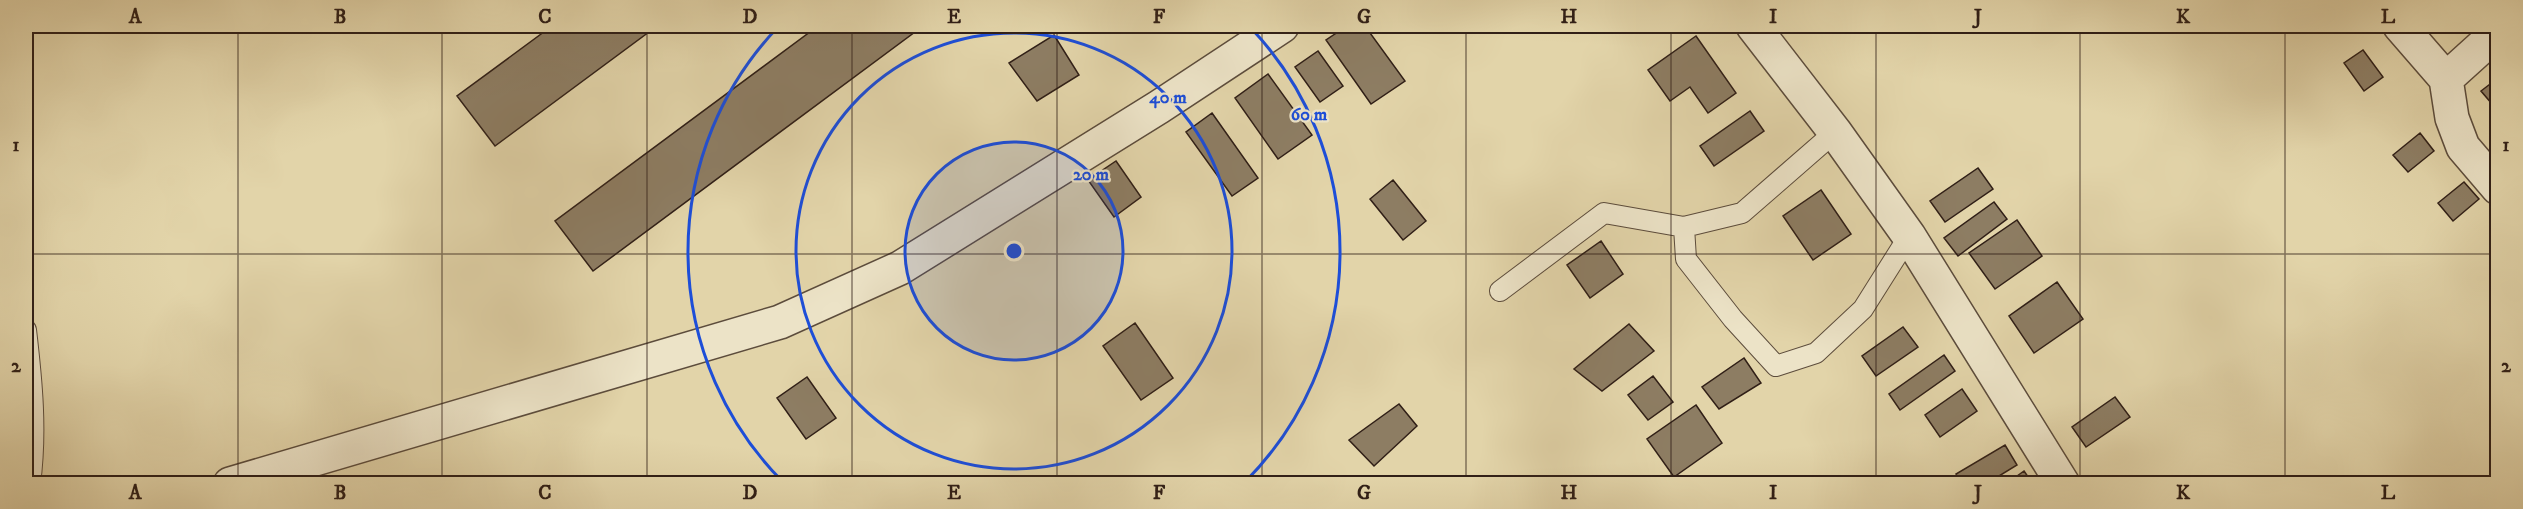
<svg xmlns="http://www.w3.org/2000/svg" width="2523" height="509" viewBox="0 0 2523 509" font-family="'IM FELL DW Pica',serif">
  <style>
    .building { fill: #8d7d63; stroke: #301f17; stroke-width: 1.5 }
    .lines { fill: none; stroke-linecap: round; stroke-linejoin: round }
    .lane-casing { stroke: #5c4c3c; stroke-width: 22 }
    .street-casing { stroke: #5c4c3c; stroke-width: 36 }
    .lane { stroke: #ece3c7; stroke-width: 20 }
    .street { stroke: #ece3c7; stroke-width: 33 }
    .grid { fill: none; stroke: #301f17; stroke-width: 1.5; stroke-opacity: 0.55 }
    .ring { fill: none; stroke: #1d4ed8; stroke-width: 3 }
    .centre { fill: #1d4ed8; stroke: #ece3c7; stroke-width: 3 }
    .ring-label { font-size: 18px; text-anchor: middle; font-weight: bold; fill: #1d4ed8; stroke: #ece3c7; stroke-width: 4.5; stroke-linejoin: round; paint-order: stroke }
    .neatline { fill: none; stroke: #301f17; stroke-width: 2 }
    .grid-label { font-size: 20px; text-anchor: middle; font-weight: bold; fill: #301f17 }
  </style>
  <rect width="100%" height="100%" fill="#e2d4a9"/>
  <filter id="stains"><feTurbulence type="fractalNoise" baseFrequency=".00333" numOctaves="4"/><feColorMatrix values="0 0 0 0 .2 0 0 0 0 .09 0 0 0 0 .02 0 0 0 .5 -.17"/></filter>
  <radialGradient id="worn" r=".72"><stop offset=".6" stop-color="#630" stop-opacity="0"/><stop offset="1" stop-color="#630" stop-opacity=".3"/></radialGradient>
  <!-- building -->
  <path class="building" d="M552,26H657L495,146L457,96Z
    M818,26H923L593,271L555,221Z
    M1347,26H1365L1405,81L1371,104L1326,40Z
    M1054,35L1079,75L1037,101L1009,63Z
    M1696,36L1736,93L1708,113L1690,87L1670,101L1648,70Z
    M2363,50L2383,77L2364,91L2344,63Z
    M1318,51L1343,86L1320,102L1295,67Z
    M1268,74L1312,135L1278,159L1235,98Z
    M2498,78V111L2481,91Z
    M1750,111L1764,131L1714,166L1700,146Z
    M1212,113L1258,178L1232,196L1186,132Z
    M2420,133L2434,151L2408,172L2393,155Z
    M1116,161L1141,197L1114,217L1088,180Z
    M1978,168L1993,189L1945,222L1930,201Z
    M1393,180L1426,221L1403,240L1370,199Z
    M2464,182L2479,199L2453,221L2438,203Z
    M1821,190L1851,234L1813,260L1783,216Z
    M1994,202L2007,219L1958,256L1944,238Z
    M2017,220L2042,256L1995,289L1969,253Z
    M1601,241L1623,274L1590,298L1567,265Z
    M2057,282L2083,319L2034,353L2009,316Z
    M1135,323L1173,378L1141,400L1103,346Z
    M1629,324L1654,351L1602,391L1574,369Z
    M1903,327L1918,347L1876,376L1862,356Z
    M1944,355L1955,371L1900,410L1889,394Z
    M1744,358L1761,383L1719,409L1702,387Z
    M1653,376L1673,402L1648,420L1628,395Z
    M807,377L836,418L806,439L777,398Z
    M1962,389L1977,411L1940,437L1925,415Z
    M2115,397L2130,417L2086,447L2072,427Z
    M1399,404L1417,426L1374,466L1349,440Z
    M1696,405L1722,443L1674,477L1647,439Z
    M2005,445L2017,465L1986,484H1962L1956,474Z
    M2024,471L2033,484H2006Z"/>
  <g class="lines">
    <defs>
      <path id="lane" d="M1684,227L1686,259L1733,319L1776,366L1816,353L1863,309L1909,236
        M1500,291L1604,213L1684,227L1742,213L1835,132
        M26,330C32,381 37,432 30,484"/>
      <path id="street" d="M1753,26L1835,132L1909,236L2063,484
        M2400,26L2446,79L2452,118L2463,147L2498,188
        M2446,79L2498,32
        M230,484L780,322L900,268L1159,107L1282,26"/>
    </defs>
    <!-- lane casing -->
    <use href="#lane" class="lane-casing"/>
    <!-- street casing -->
    <use href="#street" class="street-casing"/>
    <!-- lane -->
    <use href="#lane" class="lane"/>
    <!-- street -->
    <use href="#street" class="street"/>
  </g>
  <!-- grid -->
  <path class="grid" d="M238,26V484M442,26V484M647,26V484M852,26V484M1057,26V484M1262,26V484M1466,26V484M1671,26V484M1876,26V484M2080,26V484M2285,26V484M26,254H2498"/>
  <!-- distance rings -->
  <circle cx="1014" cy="251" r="109" fill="#1d4ed8" fill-opacity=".12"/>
  <g class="ring">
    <circle cx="1014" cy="251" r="109"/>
    <circle cx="1014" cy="251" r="218"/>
    <path d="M783 482A326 326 0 0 1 778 27M1250 27A326 326 0 0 1 1245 482"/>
  </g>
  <circle cx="1014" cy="251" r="9" class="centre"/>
  <g class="ring-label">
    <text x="1168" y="103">40 m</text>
    <text x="1309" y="120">60 m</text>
    <text x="1091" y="180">20 m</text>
  </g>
  <!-- margin -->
  <rect width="2523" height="509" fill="none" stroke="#e2d4a9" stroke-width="66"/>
  <rect x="33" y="33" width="2457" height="443" class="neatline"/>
  <g class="grid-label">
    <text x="135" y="23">A</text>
    <text x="340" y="23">B</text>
    <text x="545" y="23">C</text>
    <text x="750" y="23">D</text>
    <text x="954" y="23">E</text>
    <text x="1159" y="23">F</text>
    <text x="1364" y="23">G</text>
    <text x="1569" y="23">H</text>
    <text x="1773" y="23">I</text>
    <text x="1978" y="23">J</text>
    <text x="2183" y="23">K</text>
    <text x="2388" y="23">L</text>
    <text x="16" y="151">1</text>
    <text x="2506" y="151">1</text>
    <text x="16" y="372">2</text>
    <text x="2506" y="372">2</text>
    <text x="135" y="499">A</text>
    <text x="340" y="499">B</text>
    <text x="545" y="499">C</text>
    <text x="750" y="499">D</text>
    <text x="954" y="499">E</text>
    <text x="1159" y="499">F</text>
    <text x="1364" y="499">G</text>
    <text x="1569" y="499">H</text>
    <text x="1773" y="499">I</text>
    <text x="1978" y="499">J</text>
    <text x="2183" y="499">K</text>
    <text x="2388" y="499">L</text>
  </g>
  <rect width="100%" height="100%" filter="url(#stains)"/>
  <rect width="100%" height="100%" fill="url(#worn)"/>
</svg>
